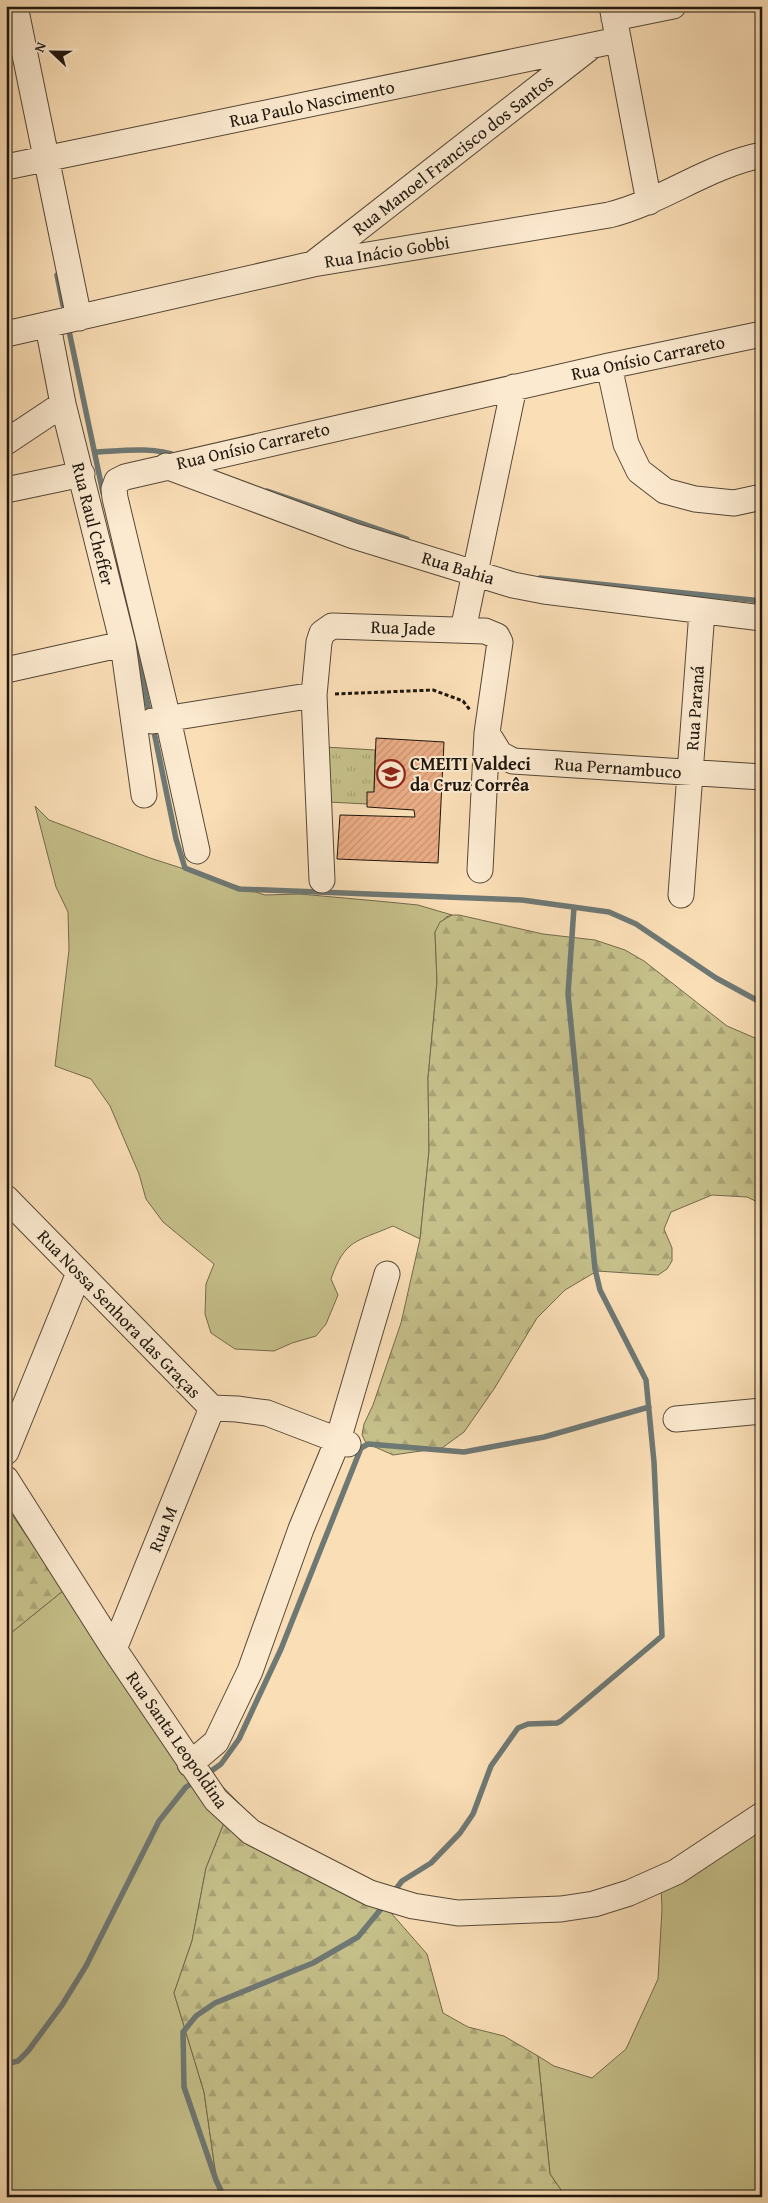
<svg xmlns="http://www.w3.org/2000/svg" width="768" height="2203" viewBox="0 0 768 2203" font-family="'Gentium Book Plus',serif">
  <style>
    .grass { fill: #c5bf89; stroke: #726a4b }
    .forest { fill: url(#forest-firs); stroke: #726a4b }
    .park { fill: url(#park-tufts); stroke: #726a4b }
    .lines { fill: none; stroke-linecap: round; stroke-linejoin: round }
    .stream { stroke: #6e7874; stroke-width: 5.5 }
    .building { fill: url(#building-hatch); stroke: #1e160d }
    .minor-casing { stroke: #554837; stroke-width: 27 }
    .path { stroke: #1e160d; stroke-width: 3; stroke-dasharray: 4 2.5; stroke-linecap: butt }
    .minor { stroke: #fcead0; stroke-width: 25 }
    .labels { text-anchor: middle; stroke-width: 4; stroke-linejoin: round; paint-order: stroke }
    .street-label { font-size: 18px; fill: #1e160d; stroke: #fcead0 }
    .poi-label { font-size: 18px; font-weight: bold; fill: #1e160d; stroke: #fcead0; text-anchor: start }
  </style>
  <defs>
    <pattern id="forest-firs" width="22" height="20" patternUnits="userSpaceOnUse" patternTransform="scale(1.25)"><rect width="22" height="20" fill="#c5bf89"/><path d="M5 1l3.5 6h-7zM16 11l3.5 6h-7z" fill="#a9a375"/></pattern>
    <pattern id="park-tufts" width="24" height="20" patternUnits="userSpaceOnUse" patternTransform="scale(1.25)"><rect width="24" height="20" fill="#c5bf89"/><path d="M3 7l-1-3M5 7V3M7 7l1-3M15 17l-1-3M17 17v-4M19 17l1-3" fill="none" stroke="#a9a375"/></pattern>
    <pattern id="building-hatch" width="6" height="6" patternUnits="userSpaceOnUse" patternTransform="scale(1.25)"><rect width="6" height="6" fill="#ebad85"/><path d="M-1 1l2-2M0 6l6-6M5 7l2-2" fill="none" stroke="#c99472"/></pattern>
  </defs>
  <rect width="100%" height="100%" fill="#fadeb6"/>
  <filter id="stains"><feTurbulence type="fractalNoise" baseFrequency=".004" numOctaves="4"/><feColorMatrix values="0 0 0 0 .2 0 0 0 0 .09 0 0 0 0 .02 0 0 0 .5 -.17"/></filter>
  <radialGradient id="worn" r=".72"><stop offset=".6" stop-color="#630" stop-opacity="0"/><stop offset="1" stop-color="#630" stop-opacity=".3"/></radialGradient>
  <!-- grass -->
  <path class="grass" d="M35,806L49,820L150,858L265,895L300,894L388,902L418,905L452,915L446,917L435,932L437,982L428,1078L429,1151L420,1239L393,1226C356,1242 345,1239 331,1279L338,1295L326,1324L316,1336L292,1343L274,1351L235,1349L211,1333L205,1314L206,1284L214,1264L163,1222L146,1199L139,1174L110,1106L91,1079L55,1066L69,950L68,912L56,887Z
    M64,1590L182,1745L234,1798L206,1868L192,1941L174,1993L204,2092L219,2197H6V1637Z
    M762,1821V2197H561V2190L550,2174L538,2056L554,2066L592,2078L626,2049L658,1979L662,1909L661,1886Z"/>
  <!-- forest -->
  <path class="forest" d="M452,915H459L543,934L595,940L625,950L644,961L727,1026L762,1041V1204L747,1197L712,1195L671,1212L664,1229L672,1248V1261L667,1269L658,1275L597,1271L565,1290L537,1318L494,1389L464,1432L442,1448L393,1455L366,1443L362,1435L364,1424L373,1405L401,1323L420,1239L429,1151L428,1078L437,982L435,932L440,922Z
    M6,1506L64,1590L6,1637Z
    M234,1798L293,1859L385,1906L427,1954L443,2013L468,2027L504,2036L538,2056L550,2174L561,2190V2197H219L204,2092L174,1993L192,1941L206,1868Z"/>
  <!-- park -->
  <path class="park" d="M325,747L375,750L374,792L367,804L328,802Z"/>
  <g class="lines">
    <!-- stream -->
    <path class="stream" d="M57,275L65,315
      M68,326L103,493
      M95,452C118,451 155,446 177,456
      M267,491L407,539
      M120,571L150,716
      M540,578L762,601
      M153,727L176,839L185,868L239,889L522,900L609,912L636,924L716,978L762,1003
      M207,1774L221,1764L239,1739L281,1649L361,1448L368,1444L464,1452L544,1437L649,1407
      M392,1894L402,1881L431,1863L460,1833L473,1814L491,1766L518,1728L528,1724L557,1723L561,1721L662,1636L654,1462L646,1380L600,1290L595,1269L568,994L574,907
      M6,2064L18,2061L28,2051L62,2005L86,1966L159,1821L186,1787L196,1781
      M224,2197L216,2180L184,2087L183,2032L196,2016L215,2003L313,1963L358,1937L385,1904"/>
  </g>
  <!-- building -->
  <path class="building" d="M376,738L444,742L438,863L337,859L340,815L415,817L414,810L367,807V792H374Z"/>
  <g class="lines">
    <defs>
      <path id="minor" d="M15,6L79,318
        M612,6L649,202
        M614,18L673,6
        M6,167L618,40
        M314,263L588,49
        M48,326L63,404L123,644L144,795
        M6,334L313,264L609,215C662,202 707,166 762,155
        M609,366L626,444L639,471L665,491L695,499L734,503L762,497
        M6,442L63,404
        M166,466L354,536L513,585L544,591L762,618
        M6,490L82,474
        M463,630L514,387
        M6,670L123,644
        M152,721L314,695
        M487,733L500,754L513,761L762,777
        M197,851L168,719L115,498L114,489L117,481L125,477L609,366L762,334
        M322,880L314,695L319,642L322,633L332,626L485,631L497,636L500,642L487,733L480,870
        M681,895L702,611
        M6,1198L212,1408
        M212,1408L237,1409L267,1413L348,1444
        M676,1419L762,1411
        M6,1452L79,1273
        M6,1479L114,1649L216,1800L251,1832L370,1893L413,1906L458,1913L561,1909L594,1904L629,1893L676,1872L762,1815
        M114,1649L212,1408
        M190,1764L216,1742L250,1671L301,1529L338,1440L387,1274"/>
    </defs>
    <!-- minor casing -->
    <use href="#minor" class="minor-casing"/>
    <!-- path -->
    <path class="path" d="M335,694L433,690L463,701L470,710"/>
    <!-- minor -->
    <use href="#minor" class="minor"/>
  </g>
  <!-- icons -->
  <defs>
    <symbol id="school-ring" viewBox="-11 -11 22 22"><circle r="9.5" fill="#fcead0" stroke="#8f2418" stroke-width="1.5"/><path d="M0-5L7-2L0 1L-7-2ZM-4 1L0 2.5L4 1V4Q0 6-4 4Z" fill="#8f2418"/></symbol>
  </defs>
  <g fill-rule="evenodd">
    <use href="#school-ring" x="375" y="758" width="32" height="32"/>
  </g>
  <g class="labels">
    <!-- street labels -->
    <g class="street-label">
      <text transform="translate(312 104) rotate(-12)" y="6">Rua Paulo Nascimento</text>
      <text transform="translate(453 155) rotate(-38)" y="6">Rua Manoel Francisco dos Santos</text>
      <text transform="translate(387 252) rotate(-9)" y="6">Rua Inácio Gobbi</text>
      <text transform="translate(648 358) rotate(-12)" y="6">Rua Onísio Carrareto</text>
      <text transform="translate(253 446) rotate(-13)" y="6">Rua Onísio Carrareto</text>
      <text transform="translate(93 524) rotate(76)" y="6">Rua Raul Cheffer</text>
      <text transform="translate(458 568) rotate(17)" y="6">Rua Bahia</text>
      <text transform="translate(403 628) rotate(2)" y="6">Rua Jade</text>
      <text transform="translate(695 708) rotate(-86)" y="6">Rua Paraná</text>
      <text transform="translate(618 768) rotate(4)" y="6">Rua Pernambuco</text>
      <text transform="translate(119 1314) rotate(46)" y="6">Rua Nossa Senhora das Graças</text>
      <text transform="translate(163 1529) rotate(-68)" y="6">Rua M</text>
      <text transform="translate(177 1740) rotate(55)" y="6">Rua Santa Leopoldina</text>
    </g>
    <!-- poi labels -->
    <g class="poi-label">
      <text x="410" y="770">CMEITI Valdeci<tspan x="410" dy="21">da Cruz Corrêa</tspan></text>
    </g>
  </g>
  <!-- margin -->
  <rect width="768" height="2203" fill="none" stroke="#fadeb6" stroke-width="25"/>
  <rect x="8" y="8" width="753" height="2188" fill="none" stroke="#1e160d" stroke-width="2.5"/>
  <rect x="12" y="12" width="743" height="2178" fill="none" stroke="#1e160d"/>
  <!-- north arrow -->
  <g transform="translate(52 52) rotate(292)" stroke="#fcead0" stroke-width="4" paint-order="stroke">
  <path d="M0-4L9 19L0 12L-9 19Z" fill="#1e160d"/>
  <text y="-8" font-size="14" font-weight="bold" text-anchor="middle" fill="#1e160d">N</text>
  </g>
  <rect width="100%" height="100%" filter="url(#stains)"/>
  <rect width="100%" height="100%" fill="url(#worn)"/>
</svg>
